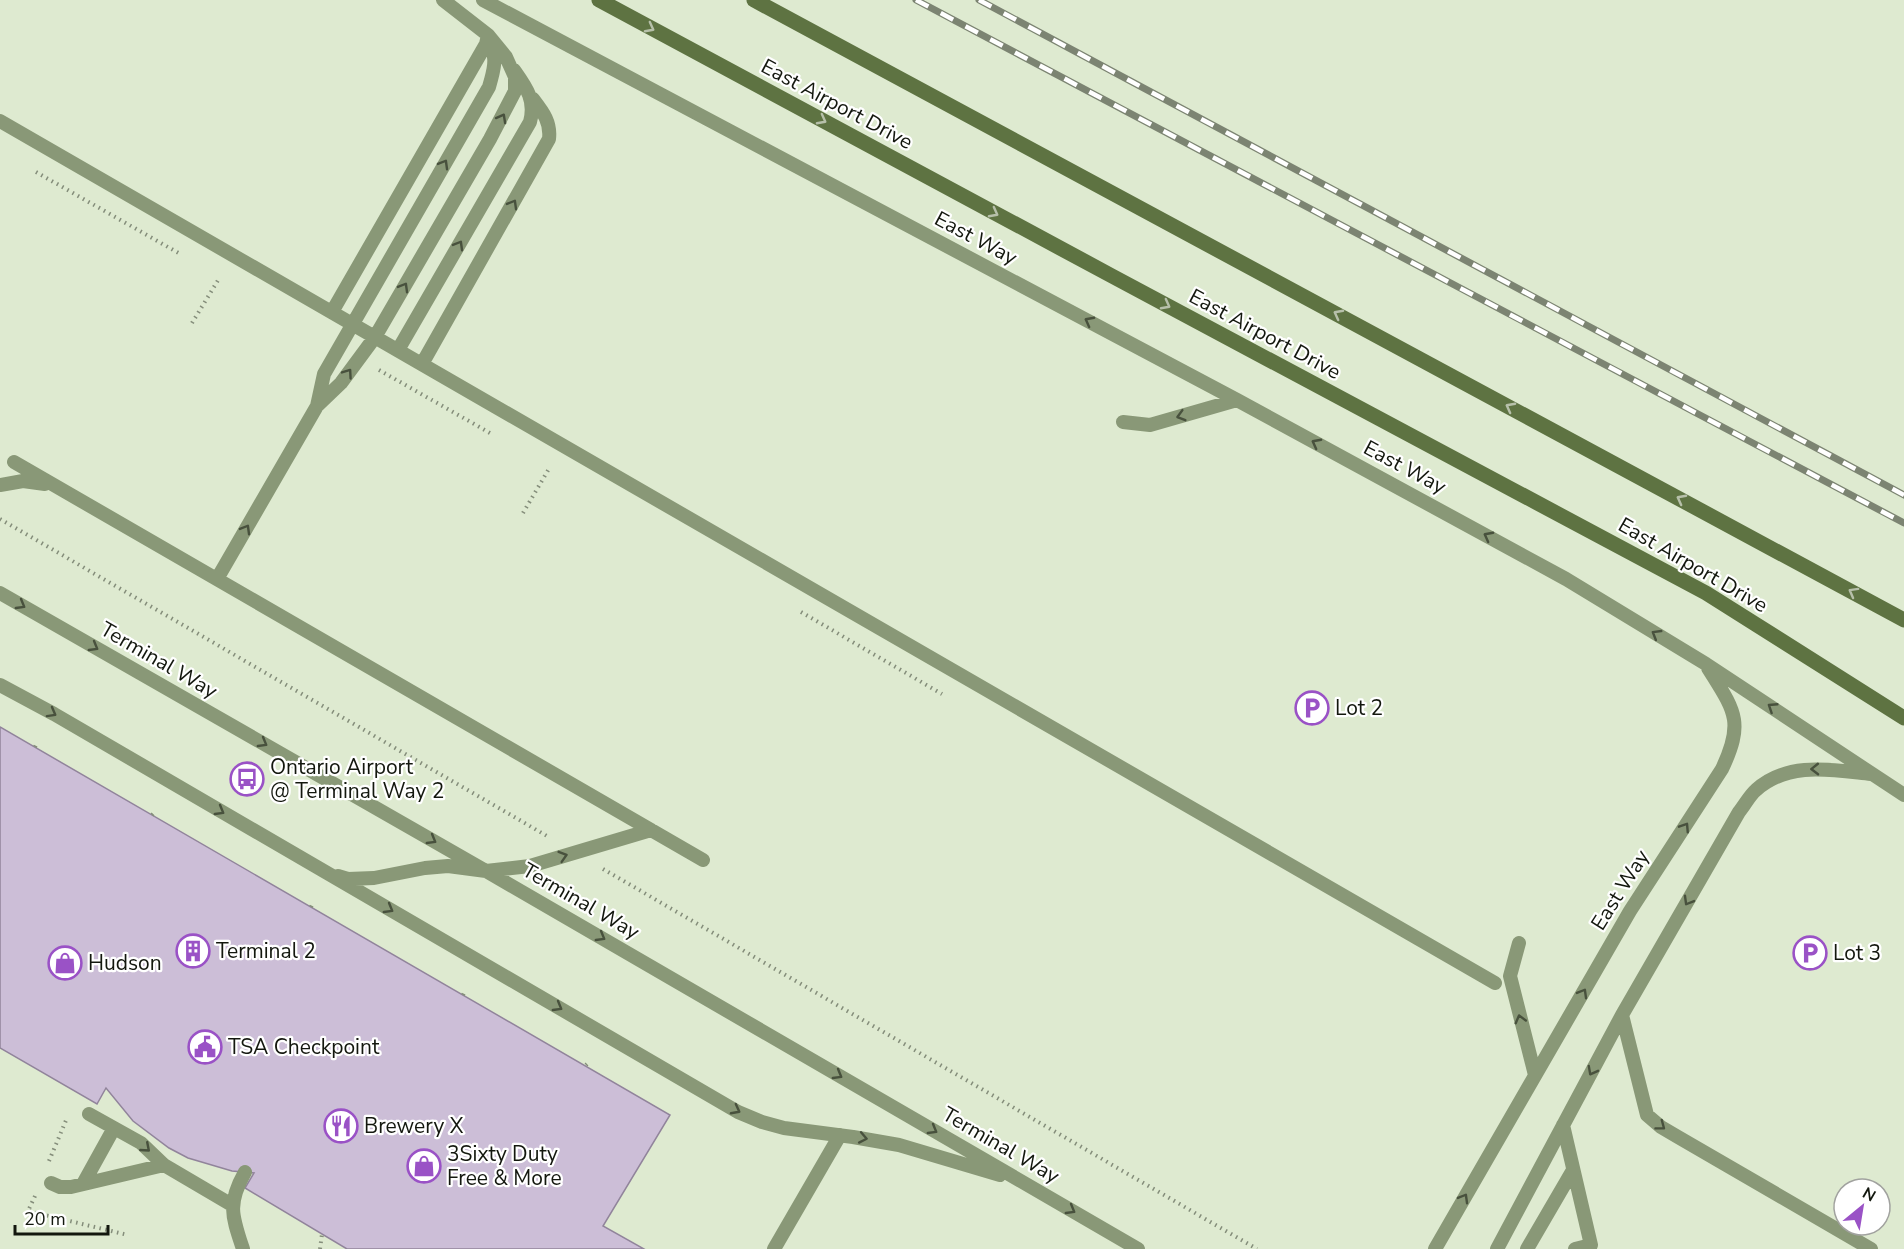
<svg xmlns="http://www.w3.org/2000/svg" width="1904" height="1249" viewBox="0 0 1904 1249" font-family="'Nunito Sans',sans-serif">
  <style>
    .building { fill: #ccbed7; stroke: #91849b; stroke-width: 1.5 }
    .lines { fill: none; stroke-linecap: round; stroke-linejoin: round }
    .path { stroke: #848d7a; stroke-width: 4; stroke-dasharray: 1.5 4.5; stroke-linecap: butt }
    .service { stroke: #899877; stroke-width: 14 }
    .secondary { stroke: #5e7342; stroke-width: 15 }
    .rail-casing { stroke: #7c8472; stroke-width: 7 }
    .rail { stroke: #fff; stroke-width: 4.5; stroke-dasharray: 14; stroke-linecap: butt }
    .oneway { stroke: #b7c0aa }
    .oneway2 { stroke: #48513d }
    .labels { text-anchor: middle; stroke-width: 4.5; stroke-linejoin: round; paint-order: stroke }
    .street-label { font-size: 21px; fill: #13170e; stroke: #fff }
    .poi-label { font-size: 21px; fill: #13170e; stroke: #fff; text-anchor: start }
  </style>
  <rect width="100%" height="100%" fill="#deead0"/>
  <!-- building -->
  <path class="building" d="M0,727L670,1115L603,1226L644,1249H347L245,1188L254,1173L232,1171L188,1158L169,1148L133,1121L106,1088L97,1104L0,1048Z"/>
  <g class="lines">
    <!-- path -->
    <path class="path" d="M36,172L182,255
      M192,323L220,277
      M379,370L490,433
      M523,513L550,467
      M0,519L547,836
      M801,612L942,694
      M35,747L36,745
      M152,815L154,813
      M603,869L1257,1249
      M311,907L312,905
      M463,995L464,993
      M586,1065L587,1064
      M49,1161L67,1118
      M35,1196L28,1211L128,1235
      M320,1249L322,1234"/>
    <!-- service -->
    <path class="service" d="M483,0L1237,400L1566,579L1706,664L1904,795
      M0,121L1495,983
      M332,312L486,44L488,35
      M398,350L530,122C536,100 526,87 514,70
      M422,364L549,139C551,122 543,112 533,99
      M317,406L324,374L489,87C494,70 497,59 491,42
      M1123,422L1150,425L1237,400
      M14,462L703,860
      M0,485L23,481L45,484
      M217,579L317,406L341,383L375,337L490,139L515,91V77L506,57L488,35L443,0
      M0,593L486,871L1138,1249
      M0,685L54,714L738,1112L762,1122L784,1128L853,1137L899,1145L1000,1175
      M338,876L348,879L374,878L425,868L448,866L486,871L530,866L651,830
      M1519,943L1510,976L1535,1075
      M1622,1015L1647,1115L1661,1127L1678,1137L1871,1249
      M89,1114L141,1143L164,1165L232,1205
      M1563,1125L1591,1245L1575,1249
      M51,1183L60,1187H71L164,1165
      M83,1184L114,1128
      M243,1249C232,1216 227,1204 245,1172
      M774,1249L840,1135
      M1435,1249L1630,911L1722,769C1745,721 1734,710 1708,668
      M1497,1249L1622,1015L1739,812C1745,805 1749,796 1756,790C1788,761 1832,770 1871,774
      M1527,1249L1573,1170"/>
    <!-- secondary -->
    <path class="secondary" d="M599,0L1112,276L1706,593L1904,718
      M754,0L1904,620"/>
    <defs>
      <path id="rail" d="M916,0L1904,523
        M979,0L1904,495"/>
    </defs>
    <!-- rail casing -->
    <use href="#rail" class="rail-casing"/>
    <!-- rail -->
    <use href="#rail" class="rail"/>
  </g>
  <!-- one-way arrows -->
  <defs><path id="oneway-chevron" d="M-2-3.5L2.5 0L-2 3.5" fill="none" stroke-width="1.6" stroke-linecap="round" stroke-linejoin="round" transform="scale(1.5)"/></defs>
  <g class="oneway">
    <use href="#oneway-chevron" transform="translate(650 28) rotate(28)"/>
    <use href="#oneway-chevron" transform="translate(822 120) rotate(28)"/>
    <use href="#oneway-chevron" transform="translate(994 213) rotate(28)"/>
    <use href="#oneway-chevron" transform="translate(1166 305) rotate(28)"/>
    <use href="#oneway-chevron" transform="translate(1338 314) rotate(-152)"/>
    <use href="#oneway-chevron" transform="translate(1510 407) rotate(-152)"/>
    <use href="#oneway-chevron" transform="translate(1681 499) rotate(-152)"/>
    <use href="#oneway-chevron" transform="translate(1853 592) rotate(-151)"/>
  </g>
  <g class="oneway2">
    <use href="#oneway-chevron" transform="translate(502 118) rotate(-61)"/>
    <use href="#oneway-chevron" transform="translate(444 164) rotate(-60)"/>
    <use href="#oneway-chevron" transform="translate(513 204) rotate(-60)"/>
    <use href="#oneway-chevron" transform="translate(459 245) rotate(-60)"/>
    <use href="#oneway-chevron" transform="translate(404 287) rotate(-60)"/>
    <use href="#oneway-chevron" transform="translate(1089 321) rotate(-152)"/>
    <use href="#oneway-chevron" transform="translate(348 373) rotate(-55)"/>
    <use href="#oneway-chevron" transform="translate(1181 416) rotate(164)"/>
    <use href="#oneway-chevron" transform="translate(1316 443) rotate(-152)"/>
    <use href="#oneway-chevron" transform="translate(246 529) rotate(-60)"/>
    <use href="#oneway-chevron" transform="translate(1488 536) rotate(-152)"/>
    <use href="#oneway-chevron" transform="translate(21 605) rotate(30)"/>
    <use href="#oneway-chevron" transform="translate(1656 634) rotate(-149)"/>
    <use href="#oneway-chevron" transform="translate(94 647) rotate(30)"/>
    <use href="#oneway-chevron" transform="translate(1772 707) rotate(-147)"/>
    <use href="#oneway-chevron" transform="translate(52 713) rotate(29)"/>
    <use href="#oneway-chevron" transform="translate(263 743) rotate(30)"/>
    <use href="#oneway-chevron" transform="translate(1815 769) rotate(179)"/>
    <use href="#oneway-chevron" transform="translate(220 811) rotate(30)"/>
    <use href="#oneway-chevron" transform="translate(1685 827) rotate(-57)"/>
    <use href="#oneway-chevron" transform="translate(432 840) rotate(30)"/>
    <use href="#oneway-chevron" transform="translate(563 856) rotate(-17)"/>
    <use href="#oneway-chevron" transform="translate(1688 901) rotate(120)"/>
    <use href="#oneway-chevron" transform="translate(389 909) rotate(30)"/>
    <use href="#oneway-chevron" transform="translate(601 937) rotate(30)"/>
    <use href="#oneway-chevron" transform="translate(1583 993) rotate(-60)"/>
    <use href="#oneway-chevron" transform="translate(558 1007) rotate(30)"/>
    <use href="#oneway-chevron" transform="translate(1520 1019) rotate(-105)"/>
    <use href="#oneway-chevron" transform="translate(1592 1071) rotate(118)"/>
    <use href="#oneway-chevron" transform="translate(838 1075) rotate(30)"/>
    <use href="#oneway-chevron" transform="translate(736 1110) rotate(28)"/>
    <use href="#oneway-chevron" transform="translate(1661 1126) rotate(37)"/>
    <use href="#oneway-chevron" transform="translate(933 1130) rotate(30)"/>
    <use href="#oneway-chevron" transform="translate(863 1138) rotate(11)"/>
    <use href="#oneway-chevron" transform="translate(146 1148) rotate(41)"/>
    <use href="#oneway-chevron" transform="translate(1464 1198) rotate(-60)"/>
    <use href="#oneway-chevron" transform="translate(1071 1210) rotate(30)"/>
  </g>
  <!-- icons -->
  <defs>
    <symbol id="parking-ring" viewBox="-11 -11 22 22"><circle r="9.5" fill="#fff" stroke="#9a52c6" stroke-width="1.5"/><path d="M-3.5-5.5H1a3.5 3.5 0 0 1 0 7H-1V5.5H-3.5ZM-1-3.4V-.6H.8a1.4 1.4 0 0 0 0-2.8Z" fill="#9a52c6"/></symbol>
    <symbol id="bus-ring" viewBox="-11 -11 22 22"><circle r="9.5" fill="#fff" stroke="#9a52c6" stroke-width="1.5"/><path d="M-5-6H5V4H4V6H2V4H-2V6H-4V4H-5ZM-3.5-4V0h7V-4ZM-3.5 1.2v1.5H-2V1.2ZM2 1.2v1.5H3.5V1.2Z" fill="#9a52c6"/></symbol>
    <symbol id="building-ring" viewBox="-11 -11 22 22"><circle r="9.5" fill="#fff" stroke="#9a52c6" stroke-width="1.5"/><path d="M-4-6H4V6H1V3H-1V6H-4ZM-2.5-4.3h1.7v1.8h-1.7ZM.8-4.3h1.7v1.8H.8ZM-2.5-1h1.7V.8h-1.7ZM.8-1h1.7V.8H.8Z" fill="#9a52c6"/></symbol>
    <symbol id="shop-ring" viewBox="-11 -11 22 22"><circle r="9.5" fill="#fff" stroke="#9a52c6" stroke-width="1.5"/><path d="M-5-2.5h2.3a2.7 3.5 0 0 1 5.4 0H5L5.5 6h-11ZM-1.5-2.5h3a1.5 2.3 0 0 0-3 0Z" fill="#9a52c6"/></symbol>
    <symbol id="civic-ring" viewBox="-11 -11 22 22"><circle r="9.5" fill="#fff" stroke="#9a52c6" stroke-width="1.5"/><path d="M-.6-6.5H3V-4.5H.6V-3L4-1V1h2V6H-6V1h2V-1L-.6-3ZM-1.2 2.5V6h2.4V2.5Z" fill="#9a52c6"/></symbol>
    <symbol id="restaurant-ring" viewBox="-11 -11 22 22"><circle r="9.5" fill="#fff" stroke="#9a52c6" stroke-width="1.5"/><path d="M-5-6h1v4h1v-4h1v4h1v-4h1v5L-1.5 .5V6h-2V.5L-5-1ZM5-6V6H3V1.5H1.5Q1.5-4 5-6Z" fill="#9a52c6"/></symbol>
  </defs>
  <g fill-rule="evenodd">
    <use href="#parking-ring" x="1293" y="689" width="38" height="38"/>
    <use href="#bus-ring" x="228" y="760" width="38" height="38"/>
    <use href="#building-ring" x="174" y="932" width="38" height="38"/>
    <use href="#parking-ring" x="1791" y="934" width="38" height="38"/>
    <use href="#shop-ring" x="46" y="944" width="38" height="38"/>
    <use href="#civic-ring" x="186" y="1028" width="38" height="38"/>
    <use href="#restaurant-ring" x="322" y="1107" width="38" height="38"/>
    <use href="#shop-ring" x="405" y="1147" width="38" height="38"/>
  </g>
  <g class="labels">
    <!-- street labels -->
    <g class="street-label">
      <text transform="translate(837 104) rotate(28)" y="7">East Airport Drive</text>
      <text transform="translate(976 238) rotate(28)" y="7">East Way</text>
      <text transform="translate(1265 334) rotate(28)" y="7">East Airport Drive</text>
      <text transform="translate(1405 467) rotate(28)" y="7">East Way</text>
      <text transform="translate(1693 565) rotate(30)" y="7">East Airport Drive</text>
      <text transform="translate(159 660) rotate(30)" y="7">Terminal Way</text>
      <text transform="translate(1620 890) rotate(-58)" y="7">East Way</text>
      <text transform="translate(581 901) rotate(30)" y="7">Terminal Way</text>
      <text transform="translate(1001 1145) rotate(30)" y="7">Terminal Way</text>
    </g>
    <!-- poi labels -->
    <g class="poi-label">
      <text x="1335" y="715">Lot 2</text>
      <text x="270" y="774">Ontario Airport<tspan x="270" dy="24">@ Terminal Way 2</tspan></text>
      <text x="216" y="958">Terminal 2</text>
      <text x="1833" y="960">Lot 3</text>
      <text x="88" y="970">Hudson</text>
      <text x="228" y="1054">TSA Checkpoint</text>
      <text x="364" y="1133">Brewery X</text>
      <text x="447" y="1161">3Sixty Duty<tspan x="447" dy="24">Free &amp; More</tspan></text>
    </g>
  </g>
  <!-- north arrow -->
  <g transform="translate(1862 1207) rotate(30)"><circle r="28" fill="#ffffff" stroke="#a1a29f" stroke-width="1.5"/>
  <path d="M0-4.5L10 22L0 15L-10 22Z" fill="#9a52c6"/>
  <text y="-9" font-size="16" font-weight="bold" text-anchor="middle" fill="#13170e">N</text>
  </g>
  <!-- scale -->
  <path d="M15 1225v9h93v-9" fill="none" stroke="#13170e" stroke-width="3"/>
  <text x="24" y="1225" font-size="18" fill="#13170e" stroke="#ffffff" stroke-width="4.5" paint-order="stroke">20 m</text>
</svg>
